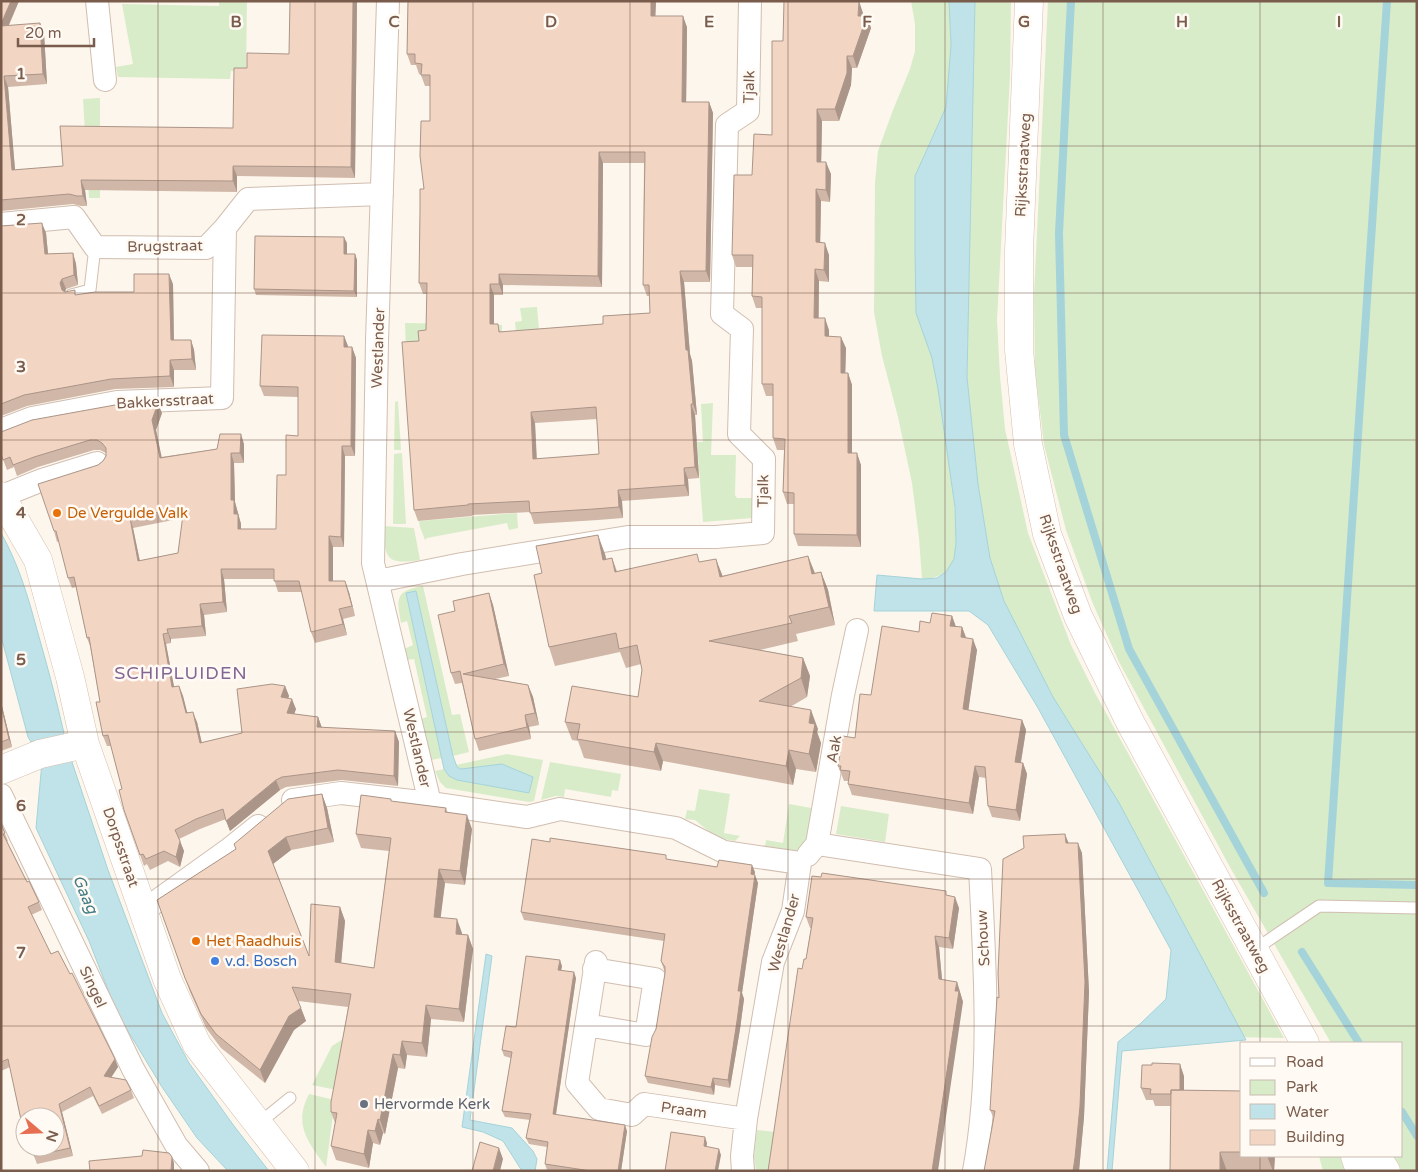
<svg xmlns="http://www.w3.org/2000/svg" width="1418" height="1172" viewBox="0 0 1418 1172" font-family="'Varela Round',sans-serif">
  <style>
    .green { fill: #d8ecc9 }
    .water { fill: #bfe3e8; stroke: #a5d3da }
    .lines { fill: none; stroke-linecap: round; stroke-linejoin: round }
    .stream { stroke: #a5d3da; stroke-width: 8 }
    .lane-casing { stroke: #d1beb0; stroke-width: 13 }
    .street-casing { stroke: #d1beb0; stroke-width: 24 }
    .secondary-casing { stroke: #d6c0b0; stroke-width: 29 }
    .lane { stroke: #fff; stroke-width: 11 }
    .street { stroke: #fff; stroke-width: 22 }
    .secondary { stroke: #fff; stroke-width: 28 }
    .wall { fill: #d1b7a8; fill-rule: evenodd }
    .shaded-wall { fill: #aa9588 }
    .building { fill: #f3d5c3; stroke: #aa9588; fill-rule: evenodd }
    .grid { fill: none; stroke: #7a5c4d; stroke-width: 1; stroke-opacity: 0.55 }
    .food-dot { fill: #e8710a; stroke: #fffaf3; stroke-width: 2 }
    .shop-dot { fill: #3f7fe0; stroke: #fffaf3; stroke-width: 2 }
    .worship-dot { fill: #6b7280; stroke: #fffaf3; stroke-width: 2 }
    .labels { text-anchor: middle; stroke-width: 5; stroke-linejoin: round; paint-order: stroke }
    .street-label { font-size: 15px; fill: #7a5c4d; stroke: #fffaf3 }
    .food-label { font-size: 15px; fill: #c56008; stroke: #fffaf3; text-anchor: start }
    .shop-label { font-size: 15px; fill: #366cbe; stroke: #fffaf3; text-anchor: start }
    .worship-label { font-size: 15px; fill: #5b616d; stroke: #fffaf3; text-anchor: start }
    .water-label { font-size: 16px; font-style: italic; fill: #437c86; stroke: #fffaf3 }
    .quarter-label { font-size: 18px; letter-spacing: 1px; fill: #846695; stroke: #fffaf3 }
    .grid-label { font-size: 16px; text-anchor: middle; font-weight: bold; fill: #7a5c4d; stroke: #fffaf3; stroke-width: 5; stroke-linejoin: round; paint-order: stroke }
  </style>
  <rect width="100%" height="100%" fill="#fdf6ec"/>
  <!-- green -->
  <path class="green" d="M219,1H247L246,72L231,71L230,79L118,77L116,67L133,64L122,4L219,6Z
    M911,1H949L951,45L946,107L923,157L932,358C940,395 945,433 950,471C953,493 960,537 954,558C949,575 936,578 922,579L919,538L912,483L898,417L882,356L874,312L875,183L878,151L893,110L910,69L915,51V24Z
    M975,1H1011L1010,76L997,320L1000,376L1005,429L1028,533L1071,645L1095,693L1284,1038L1232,1037L1063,723L1004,601L990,558L978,484L967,377Z
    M1048,1H1417V1171H1402L1393,1156H1402V1043H1331L1231,869L1119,662L1093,604L1066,530L1044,445L1035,369L1034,296Z
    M100,98V198H89L83,99Z
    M537,307L539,330L516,332L515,322L522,321L520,308Z
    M405,323L502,325V335L406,353Z
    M398,401L401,450H394L395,402Z
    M713,403L711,455H736L735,495L737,498H752V518L703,522L697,442H703L701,404Z
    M402,453L406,524H393L394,454Z
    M517,513L518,528L509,530L507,523L427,538L425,540L420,527L419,521Z
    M383,526L414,528L420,560C386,565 385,559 383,526Z
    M423,586L452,715L460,714L469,752L453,756L416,591L407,594L442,758L431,760L421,719L427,717L414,659L406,660L404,649L413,645L407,621L401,623C396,597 396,591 423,586Z
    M507,754L543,760L534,801L529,802L446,788L440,782L435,771L444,769L449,776L529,793L532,777L502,764L461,769L456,765Z
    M550,762L621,774L618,791L612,790L611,797L565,789L564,797L556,796L541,800Z
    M699,789L730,794L724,833L740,836L735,841L717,838L695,820L685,819L687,810L695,811Z
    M789,804L817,809L810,846L800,851L765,846L766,840L783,843Z
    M841,806L889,814L885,842L836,834Z
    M343,1039L337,1090L312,1085L332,1046Z
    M309,1094L335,1100L326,1167C308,1142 293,1125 309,1094Z
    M757,1130L775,1132L769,1171H756L754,1156Z
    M1319,1156H1344L1351,1171H1323Z"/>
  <!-- water -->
  <path class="water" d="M949,1H975L967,377L978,484L990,558L1004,601L1053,697L1118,801L1246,1040L1122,1051L1112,1171H1107L1118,1042L1140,1024L1166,999L1171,950L1038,708L988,625L969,611H874L877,575L922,579L937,578L946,572L954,559L956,543L955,507L938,389L932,358L916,313L915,253V176L946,107L951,45Z
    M1,533C18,563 28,596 37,630C47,664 56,699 64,733L58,740L71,759L108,870L162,1013L189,1063L234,1126L269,1171H228L197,1138L162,1087L117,1013L89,941L36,828L42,762L37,740L31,742L28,737L1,636Z
    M416,591L453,756L457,767L461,769L502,764L533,777L529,793L457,780L449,776L444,769L406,593Z
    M486,954L492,956L470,1120L512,1128L533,1151L537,1159L535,1171H522L503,1141L483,1132L462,1127Z"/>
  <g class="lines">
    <!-- stream -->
    <path class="stream" d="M1071,1L1059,233L1064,435L1129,649L1264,893
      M1387,1L1328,883L1417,885
      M1302,952L1359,1043
      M1402,1112L1417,1136"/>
    <defs>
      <path id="lane" d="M71,295L90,290L95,247
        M1254,950L1319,906L1417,908
        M258,1124L290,1098"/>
      <path id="street" d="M97,1L105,80
        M388,1L377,341L373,563L430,803
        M1,224L74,217L95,247L206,248L225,228L248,199L382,194
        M1,430L32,418L117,402L222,398L225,228
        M2,496L42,480L97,463
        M378,581L462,564L628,537H716L763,533L764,459L739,434L742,329L722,314L727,125L748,111L750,1
        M1,795L133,1069L176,1145L198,1171
        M293,800L341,793L430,803L527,817L560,809L676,828L724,852L800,863
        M817,844L980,869C985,969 992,1072 974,1171
        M808,855L817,844L843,695L857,630
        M143,911L228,850L258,826
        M596,962L577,1083L599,1109L632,1115L644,1104L746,1119
        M586,1025L646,1035L655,979L594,969
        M743,1171L742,1156L746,1119L773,962L793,911L800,863"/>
      <path id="secondary" d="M1029,1L1019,251V350L1028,444L1047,534L1078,616L1130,722L1305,1043
        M1,496L38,560L70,677L85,744L167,979L197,1045L295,1171
        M1,770L40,754L85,744
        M1355,1156L1360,1171
        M1376,1156L1386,1171"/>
    </defs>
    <!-- lane casing -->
    <use href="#lane" class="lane-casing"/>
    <!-- street casing -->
    <use href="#street" class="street-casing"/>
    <!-- secondary casing -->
    <use href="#secondary" class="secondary-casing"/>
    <!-- lane -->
    <use href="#lane" class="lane"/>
    <!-- street -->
    <use href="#street" class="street"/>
    <!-- secondary -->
    <use href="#secondary" class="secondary"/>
  </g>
  <!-- wall -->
  <path class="wall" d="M1,1H19L9,25L44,33L47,84L8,87L15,170L63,166L233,128L247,68L289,54L357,1L355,178L237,176V192L85,190L87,206H81L73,204L1,211Z
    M408,1H656L655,16L687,27L686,102H709L713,113L710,282H684L690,354L692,361L697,415H695L699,478L688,479L689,496L622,501L623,518L598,520L534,524L530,512L472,515V516L418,521L414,510L419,341L426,330L427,294H423L419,283L424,189L430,121V86H425L421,75L419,74L416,65H411L407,54ZM603,163H644L643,285L647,296H650V313L603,324L501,332L494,324V295H503V285L602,287ZM597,419L599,454L537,459L535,423Z
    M863,13V16H867L871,28L857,68H852L851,85L839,121H822L821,162L831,174L830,202L821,201L820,242L829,255V282L819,281V318L829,330V336L846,348L845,373H848L852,385V453L861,465V547L798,546L794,534V504H787L783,492L784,450H777L773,438V396H766L762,384V308H756L752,296V267H736L732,255L752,175L772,135L783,41Z
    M1,226L46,233L48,254L73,253L76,264L78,285L66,289L65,292L77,295L134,292L173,284L174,340H191L194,350L196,370H174V387L115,389L27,406L1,416Z
    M347,243V254H355L357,260V297L256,295L254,289Z
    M344,336L348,347H352L356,358L355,456H345L344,547H333V581L349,592L355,616L343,619L347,635L315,643L311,632L302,592H278L274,579H224L227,612L204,615L206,636L171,639V643L166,644L174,687L179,686L183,696L187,713L197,722L202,743L242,733L285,686L289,696L288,698L296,709L294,714L318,717L322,728L395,731L399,742L398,786L342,780L286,787L280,790L230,831L226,819L200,829L179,839L184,851L180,867L168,861L150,870L147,864L144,866L124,810L122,789L111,746H107L103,736L100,702L90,646L87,638L76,587L72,588L68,578L59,541L57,542L54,531L98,465L103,461L106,456V453L100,450H94L38,467L17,476L14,467L7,470L1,454L162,413L156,430L161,457L217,449L244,444V463H234L235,502L241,524V529H276L286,475L298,436V397L264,396L260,386ZM183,518L178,553L140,561L133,528Z
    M605,554L606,559L612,558L617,571L700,562L722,576L808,556L815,573L821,572L828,590L835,625L796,634L798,641L760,650L803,658L810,676L807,697L790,707L818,729L817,732L821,743L816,772L796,769L793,785L663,761L661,771L584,758L578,741L572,740L565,722L638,697L642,670L641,664L626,668L620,652L555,666L549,647L542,573Z
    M489,593L493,605L509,676L495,679L528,685L533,697L539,725L529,727L531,739L479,751L475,739L462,683L455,684L451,673L455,611Z
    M952,616L956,627H962L966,637L977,650L968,710L1022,720L1026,730L1021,763H1023L1027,774L1020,821L992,817L988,806L986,778L979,777L973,814L852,795L848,784L849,781H844L838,766L855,738L871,695L919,632L930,623Z
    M1,702L12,747L1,751Z
    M322,794L327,808L334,842L291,850L273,864L309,956L340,907L345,921L341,963L374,968L389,851L361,848L356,834L393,802L446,808L448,813L472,829L465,885L445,883L440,917L462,933V934L468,935L473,949L464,1022L431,1019L427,1057L407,1055L405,1069L398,1068L385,1134L383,1133L380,1145L373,1143L369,1168L336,1160L331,1146L335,1123L331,1112L348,1007L298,1001L306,1021L294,1030L265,1083L221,1048L206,1028L190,992L157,900Z
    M1,824L8,841H7L27,882L39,902L42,910L31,915L51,954L70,974L115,1059L118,1067L111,1077L131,1090L134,1098L102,1114L93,1096L62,1112L73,1156L37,1164L34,1156L25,1117V1134L23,1129L10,1067L1,1071Z
    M1068,843L1082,853L1089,992L1084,1117L1079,1171H984L994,1119L990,1110Z
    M668,860L755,872L754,875L758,883L742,993L744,999L740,1029L730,1088L715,1085L714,1095L648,1083L645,1076L656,1029L665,973L661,961L664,941L524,920L521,912Z
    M948,896L959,908L953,949L939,947L942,980L957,982L963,1002L806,959L811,928H810L806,917Z
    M562,966L561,970L576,978L556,1115L627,1131L621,1171H554L547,1170L545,1164L547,1147L529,1144L526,1138L530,1120L505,1117L502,1111L511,1058L504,1056L502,1050L516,1027Z
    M1184,1076V1090L1242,1091V1156H1275L1274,1171H1170L1171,1106H1155L1153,1100H1146L1141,1088Z"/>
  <!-- shaded-wall -->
  <path class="shaded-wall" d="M11,1H19L4,36L1,28V24Z
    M353,1H357L355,178L351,167Z
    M651,1H656L655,27L651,16Z
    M859,1L863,13V28L858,16Z
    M683,16L687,27L686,113L682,102Z
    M867,16L871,28L857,68L853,56Z
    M40,23L44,33L47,84L43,74Z
    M847,56L852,68L851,85L839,121L835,109Z
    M4,76L8,87L16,181L12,170Z
    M709,102L713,113L710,282L706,271Z
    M817,109L822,121L821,173L817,162Z
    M599,152L603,163L602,287L598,276Z
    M826,162L831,174L830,202L826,190Z
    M233,166L237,176V192L233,181Z
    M81,180L85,190L87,206L83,196Z
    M816,189L821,201L820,254L816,242Z
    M42,223L46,233L49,264L45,254Z
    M344,237L347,243V260L344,254Z
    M825,243L829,255V282L824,270Z
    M73,253L76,264L78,285L74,275Z
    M355,254L357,260V297L354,291Z
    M815,269L819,281L818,330L814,318Z
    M680,271L684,282L690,354L692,361L697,415L693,404L686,350Z
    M169,274L173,284L174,350L171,340Z
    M499,274L503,285V295L499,284Z
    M62,279L66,289L64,294L60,283Z
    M490,284L494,295V336L490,324Z
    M825,318L829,330V348L825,336Z
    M344,336L348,346V357L344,347Z
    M841,337L846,348L845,385L841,373Z
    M191,340L194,350L196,370L192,359Z
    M352,347L356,358L355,456L351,446Z
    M170,360L174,370V387L170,376Z
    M848,373L852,385V465L848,453Z
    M158,403L162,413L156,430L164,468L160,458L152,420Z
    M691,404L695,415L699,478L695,467Z
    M531,412L535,423L537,470L533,459Z
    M241,434L244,444V463L240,453Z
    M342,446L345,456L344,547L341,537Z
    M231,453L234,463L235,502L241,524V539L238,529L231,500Z
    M857,453L861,465V547L857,535Z
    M684,468L688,479L689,496L685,485Z
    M618,490L622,501L623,518L619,507Z
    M130,518L133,528L142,572L138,561Z
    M598,535L605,554L610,578L603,560Z
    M329,536L333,547V592L329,581Z
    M808,556L815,574H812Z
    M612,558L618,577L615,572Z
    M716,559L723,577H720Z
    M221,569L224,579L227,612L223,602Z
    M821,572L828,590L835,625L829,607Z
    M345,581L349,592L355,616L352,606Z
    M489,593L493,605L509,676L504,664Z
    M200,604L204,615L206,636L202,626Z
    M339,609L343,619L347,635L343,624Z
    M952,616L956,627L950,626Z
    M962,627L966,638L961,637Z
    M167,629L171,639V643L168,633Z
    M163,634L166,644L176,697L172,687Z
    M973,639L977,650L967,720L963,709Z
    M803,658L810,676L807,697L801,678Z
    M528,685L533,697L539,725L535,713Z
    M179,686L183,696L190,723L186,713Z
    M285,686L289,696L285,707L281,697Z
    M292,699L296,709L291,723L287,713Z
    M1,702L12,747L9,739L1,705Z
    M811,710L818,729L817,732L821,743L816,772L809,754V723Z
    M193,712L197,722L204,753L200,743Z
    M525,715L529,727L531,739L527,727Z
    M318,717L322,728L317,727Z
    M1022,720L1026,730L1019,773L1015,762Z
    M395,731L399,742L398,786L394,776Z
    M656,743L663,761L661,771L654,752Z
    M789,750L796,769L793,785L786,766Z
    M1023,763L1027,774L1020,821L1016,810Z
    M975,766L979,777L973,814L969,803Z
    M276,780L280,790L230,831L226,821Z
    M322,794L327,808L334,842L328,828Z
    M467,815L472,829L465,885L460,871Z
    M1065,834L1069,844L1066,843Z
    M286,837L291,850L273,864L268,851Z
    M180,841L184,851L180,867L176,857Z
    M1078,843L1082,853L1089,992L1084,1117L1079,1171H1073Z
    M752,865L755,872L753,882L751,874Z
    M439,869L445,883L439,931L434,917Z
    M755,875L758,883L742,993L744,999L740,1029L730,1088L728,1080L738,991Z
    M955,897L959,908L953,949L949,938Z
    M340,907L345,921L340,976L335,962Z
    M457,919L462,933L461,947L456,934Z
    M468,935L473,949L464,1022L459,1009Z
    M935,936L939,947L943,990L939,979Z
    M560,960L562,966L560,976L558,970Z
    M574,972L576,978L555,1120L553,1114Z
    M957,982L963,1002L938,1171H932Z
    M426,1005L431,1019L427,1057L422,1043Z
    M301,1008L306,1021L294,1030L265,1083L260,1070L289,1016Z
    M402,1041L407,1055L405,1069L400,1055Z
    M393,1054L398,1068L385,1134L380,1120Z
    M115,1059L118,1067L107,1084L104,1076Z
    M1180,1064L1184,1076V1106L1180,1095Z
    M713,1078L715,1085L714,1095L711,1087Z
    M59,1104L62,1112L73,1156L70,1148Z
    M378,1119L383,1133L380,1145L375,1131Z
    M625,1125L627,1131L621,1171H618Z
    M368,1130L373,1143L369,1168L364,1154Z
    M705,1137L707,1143L706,1152L704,1146Z
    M499,1148L503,1159L500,1171H493Z
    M719,1149L721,1155L718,1171H715Z
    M1220,1152L1227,1171H1220Z
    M1267,1156H1275L1274,1171H1273Z
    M172,1157L174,1163V1171H171Z"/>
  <!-- building -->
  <path class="building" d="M1,1H11L1,24Z
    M290,1H353L351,167L233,166V181L81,180L83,196H77L69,194L1,200V26L40,23L43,74L4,76L12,170L63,166L60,126L233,128L234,68H247V53L289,54Z
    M408,1H651V16H683L682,102H709L706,271H680L686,350H688L693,404H691L695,467L684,468L685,485L618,490L619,507L594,509L530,513L529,501L468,504V505L414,510L402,342L419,341L418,331L426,330L427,283H419L420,211V189H424L420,156L421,121H430V75H421L422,64L415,63V54H407ZM599,152H645L643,285H649L650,313L603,316V324L499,332L498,324H490V284H499V274L598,276ZM596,407L599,454L533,459L531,412Z
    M784,1H859L858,16H867L853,56H847V73L835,109H817V162H826V190L816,189V242L825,243L824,270L815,269L814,318H825V336L841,337V373H848V453H857V535L794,534V493L783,492L785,439L773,438V384H762V297L752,296L753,255H732L734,175H752L754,134L772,135V41H783Z
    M42,223L45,254L73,253L74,275L62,279L60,283L62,290L65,292L75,290V295L95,292H134V274H169L171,340H191L192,359L170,360V376L111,379L24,395L1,404V226Z
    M255,236L344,237V254H355L354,291L254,289Z
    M262,335L344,336V347H352L351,446H342L341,537L329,536V581H345L352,606L339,609L343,624L311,632L299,581H274V569H221L223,602L200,604L202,626L167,629L168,633L163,634L172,687L179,686L186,713L193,712L200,743L242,733L237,689L272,684L285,686L281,697L292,699L287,713L318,717L317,727L395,731L394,776L338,770L282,777L276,780L226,821L223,809L196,819L175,830L180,841L176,857L164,851L146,859L143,854L140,855L124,810L119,790L122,789L108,735L103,736L96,702H100L89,637L87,638L74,577L68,578L56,531H54L38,484L98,465L103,461L106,456V448L102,443L97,440H90L34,457L13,465L10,457L3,460L1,454V432L32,420L115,405L158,403L152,420L160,458L217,449L220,434H241L240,453H231V500H234V514H238V529H276L277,475H286V435L298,436V387L260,386ZM184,507L178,553L138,561L130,518Z
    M598,535L603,560L612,558L615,572L697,554L699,562L716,559L720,577L808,556L812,574L821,572L829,607L789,616L792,623L709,641L803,658L801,678L759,701L811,710L809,723L815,724L809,754L789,750L786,766L656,743L654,752L577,739L580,724L565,722L572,686L638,697L642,670L637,645L619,649L616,633L549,647L534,575L542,573L536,546Z
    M489,593L504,664L463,674L528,685L535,713L525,715L527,727L475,739L460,671L451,673L438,615L455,611L453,601Z
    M932,613L952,616L950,626L962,627L961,637L973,639L963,709L1022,720L1015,762L1023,763L1016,810L988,806L985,767L975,766L969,803L848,784L850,771L840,770L841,766H838L843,736L855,738L860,694L871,695L882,626L919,632L920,621L930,623Z
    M1,705L9,739L1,742Z
    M322,794L328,828L286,837L268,851L309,956L311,904L340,907L335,962L374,968L391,838L356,834L361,795L391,799V801L446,808L445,812L467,815L460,871L439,869L434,917L457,919L456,934L468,935L459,1009L426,1005L422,1043L402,1041L400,1055L393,1054L380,1120L378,1119L375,1131L368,1130L364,1154L331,1146L337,1113L331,1112V1102L351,994L292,987L301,1008L289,1016L260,1070L216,1034L201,1014L185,978L157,900L236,849L234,844L288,799Z
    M1,824L5,833L3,834L27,882L29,881L39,902L28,907L51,954L58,951L70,974L72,973L115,1059L104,1076L126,1080L131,1090L99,1106L90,1087L59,1104L70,1148L34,1156L32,1147H55V1117H25V1128L23,1129L8,1059L1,1062Z
    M1065,834L1066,843H1078L1085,982L1080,1106L1075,1158L1073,1171H984L995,1111L990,1110L997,997L999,998L998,973L1003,859L1024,848L1023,836Z
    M550,838L666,855V859L717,867L719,860L752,865L751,874L755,875L738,991H741L737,1021L728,1080L713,1078L711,1087L645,1076L652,1037L656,1029L665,973V967L661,961L665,934L521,912L532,839L550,842Z
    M822,873L946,891V895L955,897L949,938L935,936L939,979L957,982L955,991H959L932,1171H768L798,968L802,969L804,959H806L813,918L806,917L812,876L821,877Z
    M526,956L560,960L558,970L574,972L553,1114L625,1125L618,1171H591L545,1164L548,1142L526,1138L531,1114L502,1111L512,1052L502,1050L506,1026L516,1027Z
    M1152,1063L1180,1064V1090H1171V1094H1150L1151,1089L1141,1088L1142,1065H1152Z
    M1171,1090L1242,1091V1152H1220V1171H1170Z
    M671,1132L705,1137L704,1146L719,1149L715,1171H665Z
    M480,1142L499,1148L493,1171H472Z
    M143,1150L169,1153L172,1157L171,1171H90L89,1161L142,1156Z"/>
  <!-- grid -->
  <path class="grid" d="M158,1V1171M315,1V1171M473,1V1171M630,1V1171M788,1V1171M945,1V1171M1103,1V1171M1260,1V1043M1,146H1417M1,293H1417M1,440H1417M1,586H1417M1,732H1417M1,879H1417M1,1026H1417M1260,1156V1171"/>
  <!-- markers -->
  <g class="food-dot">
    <circle cx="57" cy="513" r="5"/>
    <circle cx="196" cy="941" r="5"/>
  </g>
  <circle class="shop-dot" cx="215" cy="961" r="5"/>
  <circle class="worship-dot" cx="364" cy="1104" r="5"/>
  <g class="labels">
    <!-- street labels -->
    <g class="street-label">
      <text transform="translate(749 87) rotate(-88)" y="5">Tjalk</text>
      <text transform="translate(1023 165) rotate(-87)" y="5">Rijksstraatweg</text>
      <text transform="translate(165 246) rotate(-1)" y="5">Brugstraat</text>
      <text transform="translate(378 348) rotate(-88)" y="5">Westlander</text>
      <text transform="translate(165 401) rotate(-3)" y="5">Bakkersstraat</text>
      <text transform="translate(763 491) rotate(-89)" y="5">Tjalk</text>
      <text transform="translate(1061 564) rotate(71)" y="5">Rijksstraatweg</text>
      <text transform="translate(417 748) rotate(77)" y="5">Westlander</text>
      <text transform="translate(834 749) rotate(-80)" y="5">Aak</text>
      <text transform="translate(121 847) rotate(71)" y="5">Dorpsstraat</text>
      <text transform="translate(1241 926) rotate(61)" y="5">Rijksstraatweg</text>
      <text transform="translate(784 933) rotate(-74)" y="5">Westlander</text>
      <text transform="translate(983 938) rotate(-93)" y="5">Schouw</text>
      <text transform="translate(93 987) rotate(65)" y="5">Singel</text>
      <text transform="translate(684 1110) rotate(8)" y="5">Praam</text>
    </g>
    <!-- food labels -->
    <g class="food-label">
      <text x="67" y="518">De Vergulde Valk</text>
      <text x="206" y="946">Het Raadhuis</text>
    </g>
    <!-- shop labels -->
    <g class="shop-label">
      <text x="225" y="966">v.d. Bosch</text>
    </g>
    <!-- worship labels -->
    <g class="worship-label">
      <text x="374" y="1109">Hervormde Kerk</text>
    </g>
    <!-- water labels -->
    <g class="water-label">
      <text transform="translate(86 894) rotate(67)" y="6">Gaag</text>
    </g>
    <!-- quarter labels -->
    <g class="quarter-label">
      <text x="181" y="679">SCHIPLUIDEN</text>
    </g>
  </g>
  <g class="grid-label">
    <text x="236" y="27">B</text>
    <text x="394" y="27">C</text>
    <text x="551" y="27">D</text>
    <text x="709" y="27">E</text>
    <text x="867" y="27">F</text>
    <text x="1024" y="27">G</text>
    <text x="1182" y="27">H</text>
    <text x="1339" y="27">I</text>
    <text x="21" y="79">1</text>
    <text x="21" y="225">2</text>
    <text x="21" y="372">3</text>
    <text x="21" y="518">4</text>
    <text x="21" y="665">5</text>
    <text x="21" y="811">6</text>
    <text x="21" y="958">7</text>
  </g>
  <!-- border -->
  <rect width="1418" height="1172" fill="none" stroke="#7a5c4d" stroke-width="5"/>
  <!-- legend -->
  <rect x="1240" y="1042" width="162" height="115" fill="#fffaf3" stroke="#cabbb1"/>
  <rect x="1250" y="1058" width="25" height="8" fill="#ffffff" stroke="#cabbb1"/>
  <text x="1286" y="1067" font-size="15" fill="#7a5c4d">Road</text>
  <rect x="1250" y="1080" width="25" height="15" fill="#d8ecc9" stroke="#cabbb1"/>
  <text x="1286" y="1092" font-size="15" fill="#7a5c4d">Park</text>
  <rect x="1250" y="1104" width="25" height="15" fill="#bfe3e8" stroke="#cabbb1"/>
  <text x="1286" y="1117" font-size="15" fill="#7a5c4d">Water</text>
  <rect x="1250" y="1130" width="25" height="15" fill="#f3d5c3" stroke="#cabbb1"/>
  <text x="1286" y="1142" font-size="15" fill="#7a5c4d">Building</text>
  <!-- north arrow -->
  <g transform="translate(40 1132) rotate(109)"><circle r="24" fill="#fffaf3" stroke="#cabbb1"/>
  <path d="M0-4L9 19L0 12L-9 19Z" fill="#e76f51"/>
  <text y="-8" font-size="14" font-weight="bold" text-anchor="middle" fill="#7a5c4d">N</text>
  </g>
  <!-- scale -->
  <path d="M18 38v8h76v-8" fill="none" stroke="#7a5c4d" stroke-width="2.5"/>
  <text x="25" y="38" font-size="15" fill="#7a5c4d" stroke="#fffaf3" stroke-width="4" paint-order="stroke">20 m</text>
</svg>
